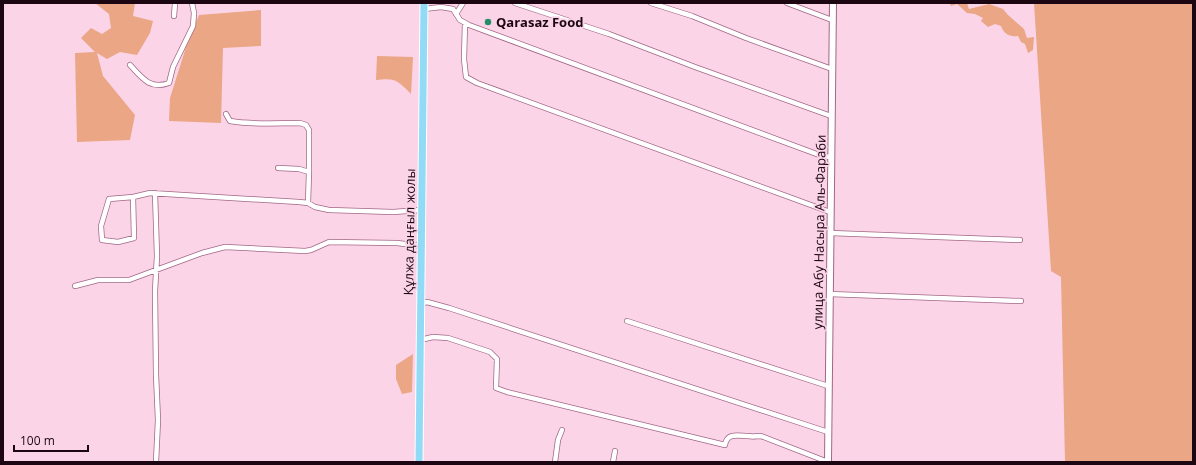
<svg xmlns="http://www.w3.org/2000/svg" width="1196" height="465" viewBox="0 0 1196 465" font-family="'Open Sans',sans-serif">
  <style>
    .green { fill: #eaa685 }
    .lines { fill: none; stroke-linecap: round; stroke-linejoin: round }
    .minor-casing { stroke: #a06786; stroke-width: 6 }
    .tertiary-casing { stroke: #a06786; stroke-width: 8 }
    .primary-casing { stroke: #fff; stroke-width: 9 }
    .minor { stroke: #fff; stroke-width: 4.5 }
    .tertiary { stroke: #fff; stroke-width: 6 }
    .primary { stroke: #92dbf6; stroke-width: 7 }
    .poi-dot { fill: #248e6b; stroke: #fcd4e8; stroke-width: 1.5 }
    .labels { text-anchor: middle; stroke-width: 3.5; stroke-linejoin: round; paint-order: stroke }
    .poi-label { font-size: 13px; font-weight: bold; fill: #1b0612; stroke: #fcd4e8; text-anchor: start }
    .street-label { font-size: 13px; fill: #1b0612; stroke: #fcd4e8 }
  </style>
  <rect width="100%" height="100%" fill="#fcd4e8"/>
  <!-- green -->
  <path class="green" d="M95,3H135L133,16L153,21L150,33L137,55L120,52L107,59L97,53L103,76L135,115L130,140L77,142L75,53L95,52L81,38L91,28L102,34L111,28L109,14Z
    M950,3H967L969,9L989,4L1003,9L1008,15L1024,29L1027,38L1034,37L1033,50L1028,53L1025,44L1021,42L1018,36C1009,37 1004,34 1001,26L995,24L988,27L981,21L983,18L975,14L967,13L957,4L951,6Z
    M1034,3H1193V462H1065L1061,277L1051,271Z
    M261,10V46L223,48L221,123L169,121L170,98L187,44L199,15Z
    M377,56L413,57L411,94C397,80 396,78 376,80Z
    M413,354L412,392L402,394L396,379V365Z"/>
  <g class="lines">
    <defs>
      <path id="minor" d="M515,3L609,34L695,67L831,116
        M651,3L692,16L746,38L832,69
        M787,3L832,20
        M424,9L441,7L453,9L460,20L469,25L822,156L831,157
        M456,14L463,3
        M174,16L175,3
        M465,23L464,59L466,77L477,83L830,212
        M130,65C142,78 150,90 169,83L173,67L193,26L194,13L192,3
        M226,114L230,121C253,125 277,123 300,123L306,125L309,130V172
        M278,168L299,169L309,172L308,203
        M155,193L157,256L155,291L156,375L158,420L156,462
        M133,197L134,238L118,242L102,240L101,226L109,199L133,197L150,193L299,202L308,203L315,207L329,210L393,212L421,210
        M830,233L1020,240
        M75,286L98,280H129L202,253L225,247L305,251L311,250L329,242L397,243L421,246
        M829,294L1021,301
        M420,304L427,302L449,308L828,432
        M627,321L828,386
        M420,340L433,337L448,338L490,352L497,359L496,388L507,392L725,445C727,432 739,436 748,436C753,437 756,436 761,436L828,462
        M555,462L558,440L562,430
        M613,462L615,451"/>
      <path id="tertiary" d="M828,462L833,3"/>
      <path id="primary" d="M419,462L424,3"/>
    </defs>
    <!-- minor casing -->
    <use href="#minor" class="minor-casing"/>
    <!-- tertiary casing -->
    <use href="#tertiary" class="tertiary-casing"/>
    <!-- primary casing -->
    <use href="#primary" class="primary-casing"/>
    <!-- minor -->
    <use href="#minor" class="minor"/>
    <!-- tertiary -->
    <use href="#tertiary" class="tertiary"/>
    <!-- primary -->
    <use href="#primary" class="primary"/>
  </g>
  <!-- markers -->
  <circle class="poi-dot" cx="488" cy="22" r="4"/>
  <g class="labels">
    <!-- poi labels -->
    <g class="poi-label">
      <text x="496" y="27">Qarasaz Food</text>
    </g>
    <!-- street labels -->
    <g class="street-label">
      <text transform="translate(409 232) rotate(-89)" y="5">Құлжа даңғыл жолы</text>
      <text transform="translate(819 232) rotate(-89)" y="5">улица Абу Насыра Аль-Фараби</text>
    </g>
  </g>
  <!-- border -->
  <rect width="1196" height="465" fill="none" stroke="#1b0612" stroke-width="8"/>
  <!-- scale -->
  <path d="M14 445v6h74v-6" fill="none" stroke="#1b0612" stroke-width="2"/>
  <text x="20" y="445" font-size="12" fill="#1b0612" stroke="#fcd4e8" stroke-width="3" paint-order="stroke">100 m</text>
</svg>
